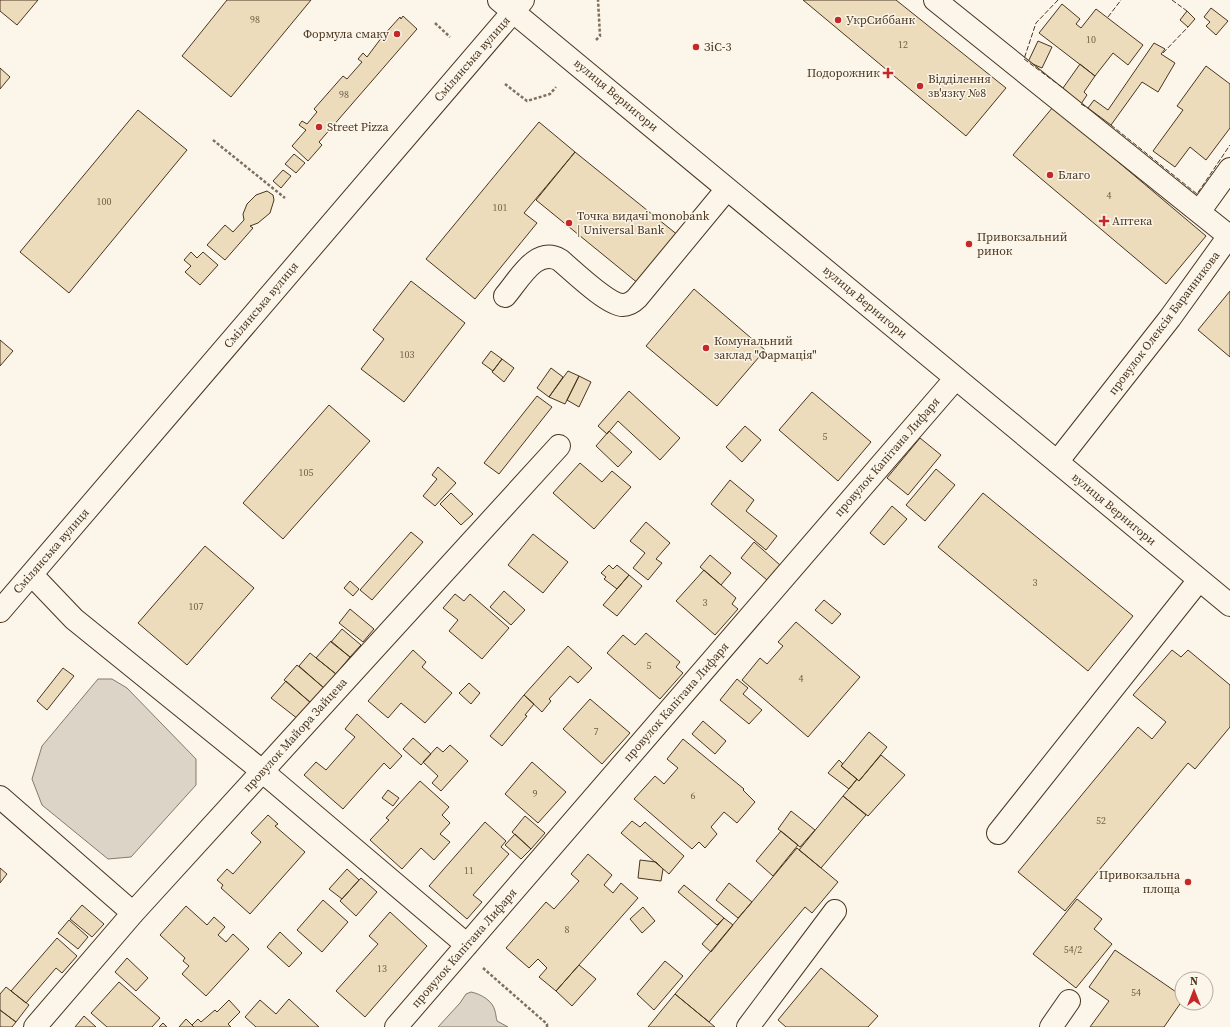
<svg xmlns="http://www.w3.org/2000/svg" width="1230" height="1027" viewBox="0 0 1230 1027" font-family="'Source Serif 4',serif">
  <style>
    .water { fill: #dcd4c6; stroke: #887966 }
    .building { fill: #ecdcbc; stroke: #4a3520 }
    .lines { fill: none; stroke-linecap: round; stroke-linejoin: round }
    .minor-casing { stroke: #4a3520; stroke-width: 24 }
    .major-casing { stroke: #4a3520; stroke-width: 24 }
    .path { stroke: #7f6f5c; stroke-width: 2.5; stroke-dasharray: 3 2; stroke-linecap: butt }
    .minor { stroke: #fbf6e9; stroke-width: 22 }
    .major { stroke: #fbf6e9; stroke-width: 22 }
    .fence { stroke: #4a3520; stroke-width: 1; stroke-dasharray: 5 2; stroke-linecap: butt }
    .poi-dot { fill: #c62828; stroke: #fbf6e9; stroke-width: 1.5 }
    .labels { text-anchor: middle; stroke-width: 3; stroke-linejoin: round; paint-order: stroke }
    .number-label { font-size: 10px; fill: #725f47 }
    .poi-label { font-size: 12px; fill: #4a3520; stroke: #fbf6e9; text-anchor: start }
    .street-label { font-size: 12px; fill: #4a3520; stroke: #fbf6e9 }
  </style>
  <rect width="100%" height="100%" fill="#fbf6e9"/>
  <!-- water -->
  <path class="water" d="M98,679H112L127,688L196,759V785L131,857L108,859L42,805L32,779L42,746Z
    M471,992C481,994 493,1001 495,1011C496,1015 496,1017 497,1021L508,1027H438L460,1003L466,994Z"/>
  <!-- building -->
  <path class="building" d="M0,0H38L17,25L0,11Z
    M227,0H311L231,97L182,56Z
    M803,0H896L1006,88L966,136Z
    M1062,4L1080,19L1076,24L1081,28L1096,9L1143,45L1128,65L1113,53L1095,76L1039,33Z
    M1211,8L1228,21L1216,35L1206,26L1210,22L1204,17Z
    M1187,11L1195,19L1188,27L1180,20Z
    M403,16L417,29L319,142L322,145L308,161L292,146L306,130L299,125L302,121L307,124L317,112L314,109L343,76L347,79L362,62L358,59L363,53L367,57L382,37L400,17L401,19Z
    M1038,41L1052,47L1042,68L1028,62Z
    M1154,43L1165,49L1161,54L1175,63L1158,92L1142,82L1111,125L1088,108L1094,100L1108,110Z
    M1080,64L1095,76L1084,92L1087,95L1081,104L1063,88Z
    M1206,66L1230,84V128L1206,160L1190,147L1175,167L1153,151L1183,110L1177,106Z
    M0,68L10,77L0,89Z
    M1053,107L1206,236L1166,284L1013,155Z
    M138,110L187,150L69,293L20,252Z
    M539,122L575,152L524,213L537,223L475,299L426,259Z
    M575,152L679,236L639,284L536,200Z
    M294,154L305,163L296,173L285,164Z
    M283,170L291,176L281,188L273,181Z
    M267,191L273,195L274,200L270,213L258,223L250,226L253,228L225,260L207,245L225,225L233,232L244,220L243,214L247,204L256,195Z
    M191,252L197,258L203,252L218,265L200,285L185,272L191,266L184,260Z
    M411,281L465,323L404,402L361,369L384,339L373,330Z
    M694,289L765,350L717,406L646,346Z
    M1230,291V357L1198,330Z
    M0,340L13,351L0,366Z
    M491,351L502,359L493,371L482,363Z
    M502,359L514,368L504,382L492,372Z
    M551,368L563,377L549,397L537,388Z
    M568,371L579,376L565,404L549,397Z
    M579,376L591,382L579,407L567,400Z
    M629,391L680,438L660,460L618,421L607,434L598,426Z
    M812,392L871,442L838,481L779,430Z
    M537,396L552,407L499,474L484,463Z
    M329,405L370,441L283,539L243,503Z
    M745,426L761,440L742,462L726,447Z
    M609,431L632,452L618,467L596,446Z
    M920,438L941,455L908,495L887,478Z
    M580,463L602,482L612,471L631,487L594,529L553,493Z
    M438,467L456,483L435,506L423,496L437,479L432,475Z
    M936,469L955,485L925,521L906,505Z
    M730,480L754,500L746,511L777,536L766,550L711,504Z
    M451,493L473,514L461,525L440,504Z
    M983,493L1133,616L1088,671L938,547Z
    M892,506L907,519L884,545L870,533Z
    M646,522L670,543L656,559L662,563L648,580L633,568L645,553L630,541Z
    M411,532L423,542L372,600L360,590Z
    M533,534L568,562L543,593L508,565Z
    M754,542L780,565L767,580L741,558Z
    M205,546L254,588L187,665L138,623Z
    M710,555L731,573L721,585L700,567Z
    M609,565L613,569L617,565L629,575L617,589L604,579L606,577L601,573Z
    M704,570L736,598L732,604L738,609L715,635L676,601Z
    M629,575L642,586L617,616L603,605Z
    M350,581L359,589L353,596L344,588Z
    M504,591L525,610L511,625L490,607Z
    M455,594L464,601L470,594L509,628L482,659L449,631L458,620L443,608Z
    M824,600L841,614L832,624L815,610Z
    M350,609L374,629L363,642L339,623Z
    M796,622L860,677L808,737L742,680L760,658L767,664L783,646L778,642Z
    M342,629L361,645L350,657L331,642Z
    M646,633L680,662L676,667L683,673L660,699L607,653L623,635L635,645Z
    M331,641L350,657L336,674L316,658Z
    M568,646L592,668L578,683L570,676L549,699L551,701L542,712L524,695Z
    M413,650L426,662L422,667L452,693L425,723L401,703L388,718L368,701Z
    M1172,650L1181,657L1188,650L1230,685V727L1195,769L1188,763L1065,911L1018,872L1138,727L1152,739L1166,722L1133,695Z
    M310,653L336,674L324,688L299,666Z
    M297,665L324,688L311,703L284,680Z
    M63,668L74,676L47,710L37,701Z
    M737,679L748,688L743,694L762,710L749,724L720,700Z
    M286,681L311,703L298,719L271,698Z
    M469,683L480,693L471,704L459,693Z
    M524,695L534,704L525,715L527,716L502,746L490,736Z
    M590,699L630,733L602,764L563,729Z
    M357,714L402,756L390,769L384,763L343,809L304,775L316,762L326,770L355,737L345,729Z
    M703,721L726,741L715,754L692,734Z
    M869,732L887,747L859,781L841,766Z
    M413,738L431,754L421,765L403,749Z
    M683,739L744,789L743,790L755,802L737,823L724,812L711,827L717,834L705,848L699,842L692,849L634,799L655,776L664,784L678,768L667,759Z
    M450,745L468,761L441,791L432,783L438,776L423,762L437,747L443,752Z
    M881,755L905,775L868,816L843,796L857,779L859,781Z
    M839,760L843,764L841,766L857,779L849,789L828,773Z
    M532,762L566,792L538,823L505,794Z
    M420,781L449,807L442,815L450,823L440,834L450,842L434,860L421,848L402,869L370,840L389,820L386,818Z
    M388,790L399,798L393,806L382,798Z
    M843,796L866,815L821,868L799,850Z
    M791,811L815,830L800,847L778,829Z
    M268,815L278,824L275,826L305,852L250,914L221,888L223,885L217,880L227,869L233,874L261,842L251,833Z
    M525,816L545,833L531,849L512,832Z
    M632,821L640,827L645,822L684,856L669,874L621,833Z
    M485,822L506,841L501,847L509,854L473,895L482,902L467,919L429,886Z
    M781,831L798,845L773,876L756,861Z
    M515,834L531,849L521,859L505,845Z
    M797,848L838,882L812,913L805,907L709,1022L675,994Z
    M588,854L612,875L604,885L613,893L621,883L638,898L556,991L539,977L547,968L538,959L529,968L506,948L546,902L554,909L579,881L571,874Z
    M640,860L656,862L663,869L661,881L638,878Z
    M0,868L7,874L0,883Z
    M347,869L359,880L342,899L329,889Z
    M361,878L377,892L356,916L340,901Z
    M729,883L752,902L738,918L716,900Z
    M684,885L724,918L717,925L678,892Z
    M1077,899L1102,919L1094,929L1112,944L1076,988L1033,954Z
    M323,900L348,922L322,952L297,930Z
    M82,905L104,924L92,937L70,919Z
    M186,906L207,925L214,917L225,927L218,935L226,942L233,934L249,949L206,996L182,974L189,966L183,961L185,958L160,935Z
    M643,907L655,921L642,933L630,919Z
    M390,912L427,946L365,1017L336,991L378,944L369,936Z
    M724,918L733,925L711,952L702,944Z
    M69,920L88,937L78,949L58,933Z
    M280,932L302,953L289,967L267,947Z
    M57,938L77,956L62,973L56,968L26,1003L11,991Z
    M1115,950L1182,996V1001L1164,1027H1090L1109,1001L1089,987Z
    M127,958L148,978L136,991L115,972Z
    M665,961L683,976L654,1010L637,994Z
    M579,965L596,979L572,1006L556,991Z
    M821,968L878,1016L868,1027H786L778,1020Z
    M119,982L160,1018L152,1027H107L91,1013Z
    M6,987L29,1005L16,1022L0,1010V994Z
    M675,994L709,1022L715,1027H648Z
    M289,999L319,1027H256L245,1017L260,1000L276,1014Z
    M229,1000L240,1012L228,1024L231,1027H194L192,1025L198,1019L201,1022L215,1010L217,1012Z
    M0,1010L16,1022L12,1027H0Z
    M84,1016L96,1027H75Z
    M186,1019L194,1027H179Z
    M163,1023L167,1027H159Z"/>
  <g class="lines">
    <defs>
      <path id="minor" d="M499,0L1230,605
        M935,0L1199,212
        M505,296C519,280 536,246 560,260C573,271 608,305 623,305C629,305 633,302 637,298L727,189
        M1057,462L1170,318L1229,236L1199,212L1230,169
        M32,575L74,619L262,771L467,945
        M0,797L133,913
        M998,833L1199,580
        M35,1027L133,913L559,446
        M396,1027L956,378
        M748,1027L835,911
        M1051,1027L1069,1001"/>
      <path id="major" d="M0,611L523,0"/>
    </defs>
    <!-- minor casing -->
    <use href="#minor" class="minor-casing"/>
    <!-- major casing -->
    <use href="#major" class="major-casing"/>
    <!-- path -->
    <path class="path" d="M435,23L450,37
      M596,40L600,36L598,0
      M505,84L527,101L550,94L556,87
      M213,140L285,198
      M483,968L547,1024V1027"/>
    <!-- minor -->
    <use href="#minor" class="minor"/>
    <!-- major -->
    <use href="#major" class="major"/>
    <!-- fence -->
    <path class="fence" d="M1058,0L1036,23L1024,59L1063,88
      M1172,0L1187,11
      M1108,17L1121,0
      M1163,53L1188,27
      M1081,104L1088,108
      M1111,125L1197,194L1230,145"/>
  </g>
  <!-- markers -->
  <g class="poi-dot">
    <circle cx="838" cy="20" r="4"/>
    <circle cx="397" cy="34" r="4"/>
    <circle cx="696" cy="47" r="4"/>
    <path d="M886 67h4v4h4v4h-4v4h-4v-4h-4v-4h4z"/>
    <circle cx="920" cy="86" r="4"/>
    <circle cx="319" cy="127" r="4"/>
    <circle cx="1050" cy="175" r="4"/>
    <path d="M1102 215h4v4h4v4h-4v4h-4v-4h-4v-4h4z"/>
    <circle cx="569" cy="223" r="4"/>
    <circle cx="969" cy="244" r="4"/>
    <circle cx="706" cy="348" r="4"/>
    <circle cx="1188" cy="882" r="4"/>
  </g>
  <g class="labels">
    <!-- number labels -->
    <g class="number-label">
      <text x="255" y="23">98</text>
      <text x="1091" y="43">10</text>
      <text x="903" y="48">12</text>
      <text x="344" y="98">98</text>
      <text x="1109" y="199">4</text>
      <text x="104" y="205">100</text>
      <text x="500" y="211">101</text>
      <text x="407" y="358">103</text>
      <text x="825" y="440">5</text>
      <text x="306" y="476">105</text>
      <text x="1035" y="586">3</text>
      <text x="705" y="606">3</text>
      <text x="196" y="610">107</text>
      <text x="649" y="669">5</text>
      <text x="801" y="682">4</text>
      <text x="596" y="735">7</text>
      <text x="535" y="797">9</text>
      <text x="693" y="799">6</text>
      <text x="1101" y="824">52</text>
      <text x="469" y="874">11</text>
      <text x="567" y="933">8</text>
      <text x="1073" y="953">54/2</text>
      <text x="382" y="972">13</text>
      <text x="1136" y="996">54</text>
    </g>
    <!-- poi labels -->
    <g class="poi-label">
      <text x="846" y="24">УкрСиббанк</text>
      <text x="389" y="38" text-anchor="end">Формула смаку</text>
      <text x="704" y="51">ЗіС-3</text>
      <text x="880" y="77" text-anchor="end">Подорожник</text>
      <text x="928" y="83">Відділення<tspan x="928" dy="14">зв'язку №8</tspan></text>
      <text x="327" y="131">Street Pizza</text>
      <text x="1058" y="179">Благо</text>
      <text x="577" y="220">Точка видачі monobank<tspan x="577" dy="14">| Universal Bank</tspan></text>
      <text x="1112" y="225">Аптека</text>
      <text x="977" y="241">Привокзальний<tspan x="977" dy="14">ринок</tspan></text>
      <text x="714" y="345">Комунальний<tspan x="714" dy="14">заклад "Фармація"</tspan></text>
      <text x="1180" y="879" text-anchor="end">Привокзальна<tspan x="1180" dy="14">площа</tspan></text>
    </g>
    <!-- street labels -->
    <g class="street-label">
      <text transform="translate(472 59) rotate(-49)" y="4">Смілянська вулиця</text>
      <text transform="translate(616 95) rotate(40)" y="4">вулиця Вернигори</text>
      <text transform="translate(865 302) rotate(40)" y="4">вулиця Вернигори</text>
      <text transform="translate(261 305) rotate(-50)" y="4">Смілянська вулиця</text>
      <text transform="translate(1164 323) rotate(-53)" y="4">провулок Олексія Баранникова</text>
      <text transform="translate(887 457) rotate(-49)" y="4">провулок Капітана Лифаря</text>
      <text transform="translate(1114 509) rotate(40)" y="4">вулиця Вернигори</text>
      <text transform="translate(51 551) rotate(-49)" y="4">Смілянська вулиця</text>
      <text transform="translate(676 702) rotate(-49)" y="4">провулок Капітана Лифаря</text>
      <text transform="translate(295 735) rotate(-48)" y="4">провулок Майора Зайцева</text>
      <text transform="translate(464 948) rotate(-49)" y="4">провулок Капітана Лифаря</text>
    </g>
  </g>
  <!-- north arrow -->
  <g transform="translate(1194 991)"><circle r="19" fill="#fbf6e9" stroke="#b4a999"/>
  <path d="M0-3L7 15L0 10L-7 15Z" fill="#c62828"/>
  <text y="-6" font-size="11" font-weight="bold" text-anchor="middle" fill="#4a3520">N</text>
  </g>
</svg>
